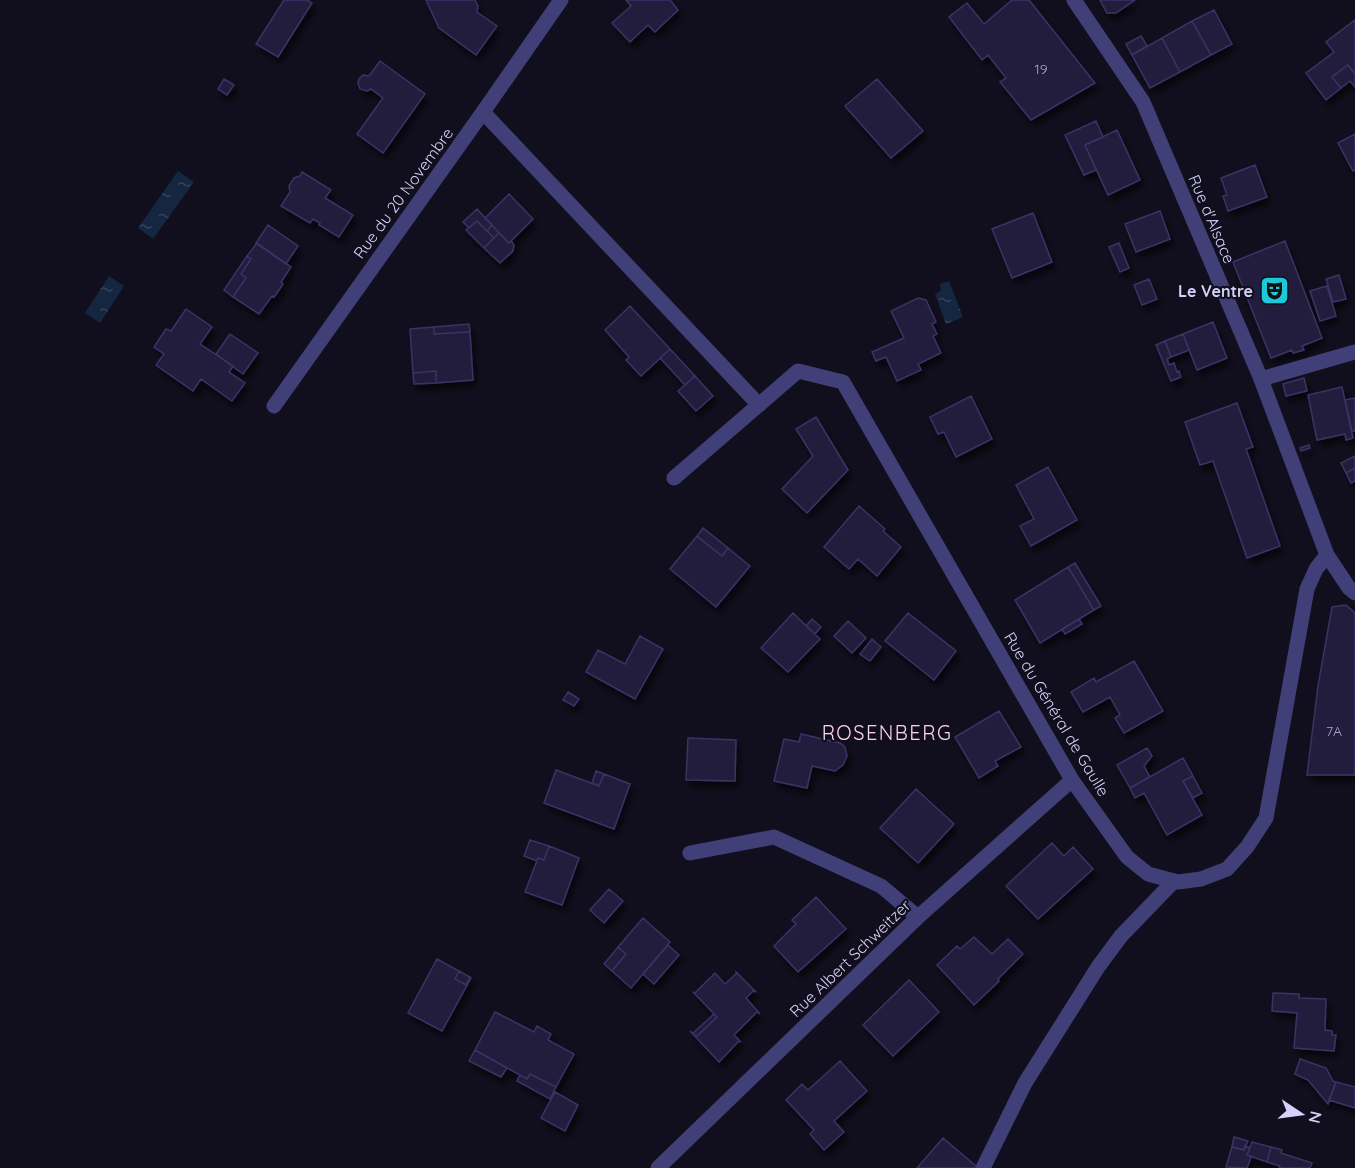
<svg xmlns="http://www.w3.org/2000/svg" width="1355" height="1168" viewBox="0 0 1355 1168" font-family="Quicksand,sans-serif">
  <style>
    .water { fill: url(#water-ripples) }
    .building { fill: #231d3c; stroke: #3c3265; stroke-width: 1.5; filter: url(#shadow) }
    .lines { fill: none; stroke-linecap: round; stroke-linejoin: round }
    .service { stroke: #413f77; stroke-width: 15 }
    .minor { stroke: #413f77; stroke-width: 15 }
    .labels { text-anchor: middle; stroke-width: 4.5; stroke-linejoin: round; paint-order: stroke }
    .number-label { font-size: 14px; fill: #a8a4ca }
    .street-label { font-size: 16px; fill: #d5d1f9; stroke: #110f1d }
    .poi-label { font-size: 16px; font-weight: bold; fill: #d5d1f9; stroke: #110f1d; text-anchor: end }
    .quarter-label { font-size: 20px; letter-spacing: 1.5px; fill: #f9d3eb; stroke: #110f1d }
  </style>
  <defs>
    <pattern id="water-ripples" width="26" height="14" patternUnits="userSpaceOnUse" patternTransform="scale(1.5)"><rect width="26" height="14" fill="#152641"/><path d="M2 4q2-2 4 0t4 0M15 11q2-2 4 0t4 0" fill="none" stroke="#36445d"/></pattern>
    <filter id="shadow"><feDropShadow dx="3.5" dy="6" stdDeviation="3" flood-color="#0009"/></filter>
  </defs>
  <rect width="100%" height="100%" fill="#110f1d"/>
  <!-- water -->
  <path class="water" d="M178,171L194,182L153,239L138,228Z
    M109,276L124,286L100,323L85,313Z
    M949,281L963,317L946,324L935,294L941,291L940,284Z"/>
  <!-- building -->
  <path class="building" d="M284,0H307L312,3L278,57L256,44Z
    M426,0H475L478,6L477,12L497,26L476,55L439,28Z
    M626,0H670L678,10L655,32L648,25L630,42L612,23L631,6Z
    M1012,0H1029L1095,83L1031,120L1000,82L1006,78L988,55L982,60L949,17L967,3L984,24Z
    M1100,0H1135L1116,13H1107Z
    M1214,10L1232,44L1211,55L1192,21Z
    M1355,20V74L1348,65L1332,77L1341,88L1326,100L1306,73L1334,52L1326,42Z
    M1192,21L1211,55L1180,72L1162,38Z
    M1141,36L1147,46L1132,55L1126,44Z
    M1162,38L1180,72L1150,88L1132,55Z
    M380,61L425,94L383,153L357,134L383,98L371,89L367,91L360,89L358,83L359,79L363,75L369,76Z
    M1348,65L1355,74V87L1350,81L1341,88L1332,77Z
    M224,79L234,85L227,95L218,89Z
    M877,79L923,131L891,158L845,106Z
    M1096,121L1103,137L1085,145L1096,170L1084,175L1065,135Z
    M1117,130L1140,180L1108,195L1085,145Z
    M1355,134V170L1353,171L1338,143Z
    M1255,165L1267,197L1228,211L1223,196L1227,195L1221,178Z
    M302,172L331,190L325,198L353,215L339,237L319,225L320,223L313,219L310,223L281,206L290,192L289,186L294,178L300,176Z
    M509,194L533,219L509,243L485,218Z
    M477,209L492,225L487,231L477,221L469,228L463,222Z
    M1160,211L1170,239L1136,252L1125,224Z
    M1033,213L1052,262L1012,278L992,229Z
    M477,221L494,238L484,248L466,230Z
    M268,225L298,246L286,264L256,243Z
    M492,225L499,233L494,238L487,231Z
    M499,233L509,243L511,241L514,245L513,251L500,263L484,248Z
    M1285,241L1322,338L1302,346L1304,350L1293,353L1292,350L1271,358L1233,262Z
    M257,243L291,267L281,282L283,284L279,290L274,297L272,296L259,314L233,297L246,278L241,274L251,259L247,256Z
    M1119,243L1129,268L1120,272L1109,247Z
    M247,256L251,259L241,274L246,278L233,297L224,290Z
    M1339,275L1346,299L1333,302L1326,279Z
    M1149,279L1157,299L1142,305L1134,285Z
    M1327,286L1336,316L1320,321L1310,291Z
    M918,298L926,300L936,322L932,324L937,334L933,336L941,353L918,364L921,370L897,381L886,357L876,361L872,352L904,338L891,311Z
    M630,306L670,349L641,376L626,360L629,357L605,330Z
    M186,309L212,327L200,344L233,366L229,372L245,383L232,401L201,379L193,391L156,365L164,354L154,347L166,329L171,331Z
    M1213,322L1227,358L1197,370L1183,334Z
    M469,324L470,332L434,334V327Z
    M434,327V334L470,332L473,380L436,383V371L413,373L410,329Z
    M230,334L258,353L243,374L216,354Z
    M1183,334L1189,350L1171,357L1165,341Z
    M1165,341L1171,357L1167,359L1169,365L1174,363L1177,372L1179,371L1181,377L1171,381L1156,345Z
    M670,349L695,376L685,385L660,358Z
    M436,371V383L414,384L413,373Z
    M695,376L713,396L696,411L678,391Z
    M1304,378L1307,391L1286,396L1283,384Z
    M1342,387L1353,438L1346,440L1345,434L1317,440L1308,395Z
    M971,396L992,439L956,457L944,432L938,434L930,417Z
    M1355,398V431H1352L1345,400Z
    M1237,403L1253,447L1246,449L1280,546L1247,558L1213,461L1200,465L1185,422Z
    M816,417L848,470L807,513L782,489L813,456L796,429Z
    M1309,445L1310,448L1301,451L1300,448Z
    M1355,456V468L1346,473L1341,463Z
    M1048,467L1077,520L1031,546L1020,526L1034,519L1016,485Z
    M1355,468V481L1351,483L1346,473Z
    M859,506L885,529L883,531L901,547L877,576L858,559L849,569L824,547Z
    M703,528L728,548L722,556L697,536Z
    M697,536L722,556L728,548L750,566L716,607L670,569Z
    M1075,563L1101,606L1094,610L1068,567Z
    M1068,567L1094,610L1040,643L1015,600Z
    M1346,605L1355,613V775H1307L1318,686L1332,607Z
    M793,613L820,639L788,672L761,648Z
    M908,613L956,651L934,680L885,641Z
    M812,619L821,627L815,634L806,626Z
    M1079,619L1082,624L1065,634L1062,629Z
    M848,621L866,638L852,653L834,636Z
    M640,636L663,649L635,699L586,672L598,650L625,664Z
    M872,639L881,647L870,661L860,654Z
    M1134,661L1163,711L1124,733L1115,718L1120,715L1110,697L1083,712L1071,692L1094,678L1096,682Z
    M568,692L579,699L574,706L563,700Z
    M999,711L1021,747L995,761L998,766L979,778L955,737Z
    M801,734L840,743L845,747L847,756L843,765L835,771L812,766L807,788L774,781L784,739L799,742Z
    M688,738L736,740L735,781L686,780Z
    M1147,748L1152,756L1144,766L1150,777L1130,788L1117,765Z
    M1183,758L1193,776L1183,781L1202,815L1167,835L1144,793L1135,798L1130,788Z
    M556,770L599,786L604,774L630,784L614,829L544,803Z
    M596,771L604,774L599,786L592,783Z
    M1193,776L1202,793L1193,798L1183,781Z
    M916,789L954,824L918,863L880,828Z
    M530,840L549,846L544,860L538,858L537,861L524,856Z
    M1052,843L1064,856L1073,847L1093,869L1038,919L1006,886Z
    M549,846L579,858L562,905L525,892L538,858L544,860Z
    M609,889L623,901L604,923L590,910Z
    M816,897L846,929L798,972L774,946L796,924L792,920Z
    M643,918L670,942L631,988L612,971L626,954L618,947Z
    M974,937L992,954L1008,939L1023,954L998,979L999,981L974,1005L937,965L957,946L960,949Z
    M668,945L679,955L654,984L643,974Z
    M618,947L626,954L612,971L604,964Z
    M437,959L459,971L455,979L466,985L470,977L471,978L442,1031L408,1013Z
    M459,971L470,977L466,985L455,979Z
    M736,972L756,992L753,991L746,998L760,1014L757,1012L734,1035L741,1042L739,1041L719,1062L690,1031L696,1037L717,1017L693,992L695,993L715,973L725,984L736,974Z
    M909,980L939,1012L893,1056L863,1025Z
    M1273,993L1299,994V998L1326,999L1325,1030L1332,1031V1035H1336L1334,1051L1294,1048L1297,1013L1272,1011Z
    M495,1012L534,1032L537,1026L551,1034L548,1040L574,1054L556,1087L530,1074L527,1079L475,1050Z
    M714,1014L717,1017L696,1037L693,1033Z
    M475,1050L507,1068L501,1077L469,1061Z
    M1300,1059L1326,1068L1333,1081L1336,1082L1328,1104L1308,1080L1295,1074Z
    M840,1061L867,1091L834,1121L844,1132L824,1150L810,1134L814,1130L786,1100L802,1084L808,1090Z
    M530,1074L556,1087L550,1099L517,1081L520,1075L527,1079Z
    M1336,1082L1355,1087V1108L1329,1100Z
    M555,1092L578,1105L565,1131L541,1118Z
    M1234,1137L1248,1141L1244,1150L1232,1147Z
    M943,1138L976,1166L974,1168H917Z
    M1252,1142L1271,1147L1267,1162L1247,1155Z
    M1245,1146L1250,1148L1247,1155L1251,1157L1247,1168L1226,1167L1232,1147L1244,1150Z
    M1271,1147L1282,1150L1281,1153L1312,1163L1310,1168H1279L1280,1166L1267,1162Z"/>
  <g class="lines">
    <!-- service -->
    <path class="service" d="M483,112L759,405
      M1261,379L1355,352
      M983,1168L1025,1083L1098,967L1121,936L1174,881"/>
    <!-- minor -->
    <path class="minor" d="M1074,0L1143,102L1261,379L1327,555L1349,588L1355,593
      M274,406L483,112L561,0
      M674,478L798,371L843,382L1072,780L1127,857L1148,874L1178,882L1201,879L1227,869L1247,847L1266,818L1307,589L1316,569L1327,555
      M690,853L774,837L881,886L918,917
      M658,1168L918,917L1072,780"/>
  </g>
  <!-- icons -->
  <defs>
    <symbol id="theatre-square" viewBox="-11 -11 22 22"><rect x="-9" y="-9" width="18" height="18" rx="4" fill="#1cc8da" stroke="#110f1d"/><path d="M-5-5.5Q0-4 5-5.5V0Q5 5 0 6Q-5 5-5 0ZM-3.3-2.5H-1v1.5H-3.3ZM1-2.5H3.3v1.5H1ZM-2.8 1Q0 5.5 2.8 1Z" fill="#111"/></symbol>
  </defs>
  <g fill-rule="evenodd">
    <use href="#theatre-square" x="1258" y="274" width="33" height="33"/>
  </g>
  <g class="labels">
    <!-- number labels -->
    <g class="number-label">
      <text x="1041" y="74">19</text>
      <text x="1334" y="736">7A</text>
    </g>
    <!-- street labels -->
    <g class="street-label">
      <text transform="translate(403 193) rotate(-54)" y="6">Rue du 20 Novembre</text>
      <text transform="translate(1212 219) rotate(67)" y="6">Rue d'Alsace</text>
      <text transform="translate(1057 714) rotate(59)" y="6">Rue du Général de Gaulle</text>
      <text transform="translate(850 958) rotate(-44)" y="6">Rue Albert Schweitzer</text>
    </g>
    <!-- poi labels -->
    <g class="poi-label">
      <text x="1253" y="297">Le Ventre</text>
    </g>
    <!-- quarter labels -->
    <g class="quarter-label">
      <text x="887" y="740">ROSENBERG</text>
    </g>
  </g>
  <!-- north arrow -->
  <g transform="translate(1301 1114) rotate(103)" stroke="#110f1d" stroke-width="4.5" paint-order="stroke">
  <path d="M0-4.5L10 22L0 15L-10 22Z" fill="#d5d1f9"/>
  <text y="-9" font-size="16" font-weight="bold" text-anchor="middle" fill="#d5d1f9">N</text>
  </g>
</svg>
